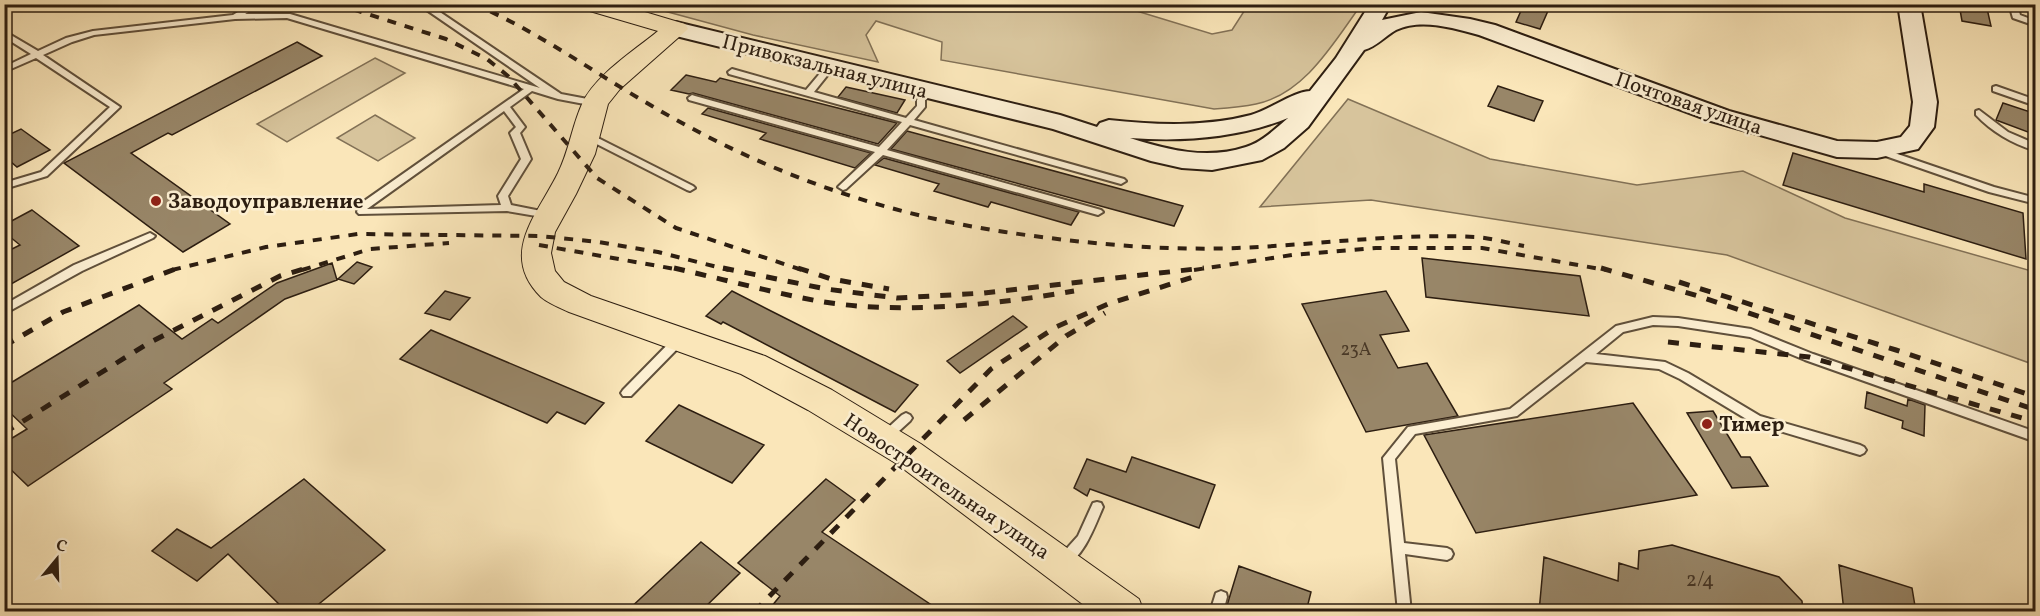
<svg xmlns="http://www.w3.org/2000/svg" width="2040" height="616" viewBox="0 0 2040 616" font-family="Vollkorn,serif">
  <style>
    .green { fill: #d7c49c; stroke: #827156; stroke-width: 1.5 }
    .building { fill: #988668; stroke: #2d1e11; stroke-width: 1.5 }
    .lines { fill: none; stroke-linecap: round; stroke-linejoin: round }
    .service-casing { stroke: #60503b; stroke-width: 4 }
    .secondary-casing { stroke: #2d1e11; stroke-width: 4 }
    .primary-casing { stroke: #2d1e11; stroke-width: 2 }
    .service { fill: #fcefd2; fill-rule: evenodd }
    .secondary { fill: #fcefd2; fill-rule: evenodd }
    .primary { fill: #fae6b9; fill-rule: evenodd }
    .rail-far1 { stroke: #2d1e11; stroke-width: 4; stroke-dasharray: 9 9; stroke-linecap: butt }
    .rail { stroke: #2d1e11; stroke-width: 5; stroke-dasharray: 11 11; stroke-linecap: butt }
    .poi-dot { fill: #8f2418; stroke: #fcefd2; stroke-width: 2 }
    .labels { text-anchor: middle; stroke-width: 5; stroke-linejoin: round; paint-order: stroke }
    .number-label { font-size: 18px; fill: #483827 }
    .street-label { font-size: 21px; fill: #2d1e11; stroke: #fcefd2 }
    .poi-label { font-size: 21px; font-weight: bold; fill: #2d1e11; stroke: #fcefd2; text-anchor: start }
    .near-number-label { font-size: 21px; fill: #483827 }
  </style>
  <rect width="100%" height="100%" fill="#fae6b9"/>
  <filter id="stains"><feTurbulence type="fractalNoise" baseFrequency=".00333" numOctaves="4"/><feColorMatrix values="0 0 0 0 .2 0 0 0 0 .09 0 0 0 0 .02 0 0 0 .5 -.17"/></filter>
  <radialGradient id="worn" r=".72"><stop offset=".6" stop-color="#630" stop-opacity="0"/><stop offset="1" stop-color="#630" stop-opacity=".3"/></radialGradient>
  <!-- green -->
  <path class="green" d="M1117,5L1212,34L1232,30L1248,5H1361C1334,42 1305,94 1256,104C1242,107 1228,108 1214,109L941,60L942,42L876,21L866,35L878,62L753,35L642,5Z
    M375,58L405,73L287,142L257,124Z
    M1348,99L1490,159L1637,185L1743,171L1845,218L2035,272V365L1727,255L1371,200L1260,207Z
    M375,115L415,138L378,161L337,138Z"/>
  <!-- building -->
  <path class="building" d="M1524,4H1551L1540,29L1516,22Z
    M1959,4H1986L1991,26L1962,21Z
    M297,42L322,56L172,135L168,133L131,153L230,224L183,252L64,163Z
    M686,75L716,82L720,78L897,123L878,144L693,93L689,94L671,90Z
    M1498,86L1543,101L1534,121L1488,106Z
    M846,87L905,100L897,113L838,97Z
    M2003,103L2036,114V135L1996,120Z
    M708,108L871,153L855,168L760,139L766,133L702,114Z
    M21,129L50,150L17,167L4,156V137Z
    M907,131L1183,206L1174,226L891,149Z
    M1793,153L1924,192V184L2023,213L2026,259L1783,185Z
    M884,158L1079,212L1071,225L991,202L988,207L934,191L939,184L875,165Z
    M32,210L79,246L4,288V253L20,245L4,232V225Z
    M1422,258L1580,276L1589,316L1426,297Z
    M357,262L372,267L354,284L338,279Z
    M332,263L337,280L285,299L164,383L172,389L28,486L4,463V443L27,429L4,407V387L139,305L182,339L212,319L218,323L277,283Z
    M445,291L470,298L450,320L425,313Z
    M732,291L771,311L918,385L895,412L723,322L721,324L706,316Z
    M1386,291L1409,331L1380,335L1398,368L1427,363L1458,416L1366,432L1302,304Z
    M1013,316L1027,327L960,373L947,361Z
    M431,330L604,403L585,424L557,412L547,423L400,359Z
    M1867,392L1907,406L1908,399L1925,405L1924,436L1902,428L1903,421L1865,408Z
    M1633,403L1697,495L1476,533L1424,435Z
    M679,405L764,445L732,483L646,441Z
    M1713,411L1741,457H1750L1768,486L1732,488L1687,413Z
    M1132,457L1215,485L1199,528L1090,489L1087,496L1074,488L1087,459L1126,472Z
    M304,479L385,550L309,612H287L228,554L197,581L152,551L177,529L211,548Z
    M826,479L855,500L822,532L942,612H767L780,596L738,563Z
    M701,542L740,573L700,612H626Z
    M1672,545L1779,577L1802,601L1803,612H1539L1544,557L1618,581L1619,563L1638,569L1639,551Z
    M1839,565L1912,588L1916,612H1844Z
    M1239,566L1311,592L1306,612H1225Z"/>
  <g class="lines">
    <defs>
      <path id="service" d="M251,4H261L245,14H290L540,88L418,4H428L561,94L598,101L599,103L595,106L558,99L532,91L510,107L525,127L520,133L531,159L508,196L511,205L551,213L553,215L551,217L548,218L507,211L359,214L357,212L360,204L524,89L287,18L235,19L94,35L72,42L43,55L120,107L47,176L4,189V183L41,172L110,107L36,58L4,72V67L31,54L4,37V31L38,51L66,38L93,31L233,15ZM504,111L516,127L510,133L521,159L498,196L501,205L367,209Z
        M2009,4H2017L2020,15L2036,21V26L2013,18Z
        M830,64L834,67L814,92L906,118L917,106V100L925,89H931L932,91L925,100V107L914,120L1124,179L1126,181L1121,184L910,125L887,150L1101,210L1103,212L1098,215L883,155L846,189L843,190L838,187L840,185L875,152L689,100L688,98L692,95L695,96L879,147L902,122L729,74L728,72L732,69L806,90L827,65Z
        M1996,86L2036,100V106L1993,91V87Z
        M1979,110L2008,132L2036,144V151C2013,144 1992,132 1976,115V111Z
        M586,132L693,186L695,188L690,191L687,190L583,137L581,135L583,133Z
        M1880,148L1994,187L2036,198V204L1989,192L1877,153L1875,151L1877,149Z
        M150,233L155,236L153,238L82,271L4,314V305L74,265Z
        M1653,317L1678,318L1751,329L1813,354L2036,432V442L1805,360L1750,337L1678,326L1653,325L1623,332L1596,354L1665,362L1688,373L1760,416L1860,445L1864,447L1866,450L1864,453L1860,455L1753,423L1680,379L1659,369L1586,362L1517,416L1415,434L1395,459L1404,543L1447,548L1451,550L1453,554L1451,558L1447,560L1405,554L1411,612H1398L1383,458L1408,427L1510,409L1616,326Z
        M679,336L683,337L684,340L683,343L631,396H623L621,393L623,390L675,337Z
        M906,413L910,415L912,418L910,421L888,441L884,443L880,441L878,438L880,435L902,415Z
        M1097,502L1101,503L1103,507C1095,525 1084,558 1064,566L1060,564L1058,560L1060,556L1078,536L1093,503Z
        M1221,591L1226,593L1227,597L1223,612H1210L1216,593Z"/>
      <path id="secondary" d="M1370,4H1391L1382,20L1421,12L1470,19L1495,25L1729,111L1837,141L1877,142L1901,137L1910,126L1913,102L1898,4H1920L1937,102L1934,127L1918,149L1877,158L1837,157L1711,121L1479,35C1454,28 1421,18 1396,30C1385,36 1376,47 1364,50L1308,127L1284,148L1262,160L1212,170L1182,168L1151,161L1053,129L668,34L665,29L668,24L676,22L1060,115L1097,127L1100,123L1109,120C1156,125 1205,127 1251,115C1269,110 1295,91 1310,91L1336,58ZM1288,118C1275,129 1262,142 1246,147C1207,160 1168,150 1130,138C1184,142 1238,138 1288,118Z"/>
      <path id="primary" d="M579,4H618L685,24L688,29L620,89L608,104L595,154L576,194L555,232L551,253L555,271L564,282L591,296L765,356L832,390L921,444L1139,599L1144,612H1093L897,464L808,410L741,374L569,312C560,308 548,303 541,297C498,254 538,214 558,173C569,151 572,126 582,104C594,76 635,50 658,31L583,9Z"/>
    </defs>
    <!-- service casing -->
    <use href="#service" class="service-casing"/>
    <!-- secondary casing -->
    <use href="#secondary" class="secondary-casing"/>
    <!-- primary casing -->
    <use href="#primary" class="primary-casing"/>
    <!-- service -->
    <use href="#service" class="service"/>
    <!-- secondary -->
    <use href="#secondary" class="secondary"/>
    <!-- primary -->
    <use href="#primary" class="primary"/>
    <!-- rail-far1 -->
    <path class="rail-far1" d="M336,4L446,39L487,59L508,76L597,178L676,228L802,270
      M474,4C537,31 593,72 652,106C762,171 878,213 1005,232C1080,243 1160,251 1237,248C1316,245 1396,233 1475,237C1491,238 1508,243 1524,246
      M539,245L681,270
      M172,270L266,247L358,234L540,236L599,242L658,252L729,270
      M302,270L370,249L449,243
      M1194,270L1292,255L1376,248H1482L1606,270"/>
    <!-- rail -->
    <path class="rail" d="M674,268C722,279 770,292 818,301C898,315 994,305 1074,291
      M723,268L826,289L897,298L984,293L1204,268
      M798,268L831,279L889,289
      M1601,268L1698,296L2036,410
      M1679,282L1896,350L2036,397
      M1668,342L1809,357L2036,422
      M4,346L63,312L178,268
      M964,420L1066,336L1105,313
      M4,433L147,344L280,276L307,268
      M754,612L991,369L1056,327L1108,304L1193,277"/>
  </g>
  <!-- markers -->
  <g class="poi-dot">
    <circle cx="156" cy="201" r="6"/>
    <circle cx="1707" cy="424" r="6"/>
  </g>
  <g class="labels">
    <!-- number labels -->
    <g class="number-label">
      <text x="1356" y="355">23А</text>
    </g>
    <!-- street labels -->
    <g class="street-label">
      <text transform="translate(825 66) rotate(14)" y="7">Привокзальная улица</text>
      <text transform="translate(1689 103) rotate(19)" y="7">Почтовая улица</text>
      <text transform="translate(947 486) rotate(34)" y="7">Новостроительная улица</text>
    </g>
    <!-- poi labels -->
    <g class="poi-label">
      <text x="168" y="208">Заводоуправление</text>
      <text x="1719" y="431">Тимер</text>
    </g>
    <!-- near-number labels -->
    <g class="near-number-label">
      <text x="1700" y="586">2/4</text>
    </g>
  </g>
  <!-- margin -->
  <rect width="2040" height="616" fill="none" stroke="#fae6b9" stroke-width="24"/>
  <rect x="6" y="6" width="2028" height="604" fill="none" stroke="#2d1e11" stroke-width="3"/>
  <rect x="12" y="12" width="2016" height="592" fill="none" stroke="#2d1e11" stroke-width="1.5"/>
  <!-- north arrow -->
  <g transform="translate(57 559) rotate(19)" stroke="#fcefd2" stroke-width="4.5" paint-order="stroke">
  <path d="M0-4.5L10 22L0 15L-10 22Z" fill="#2d1e11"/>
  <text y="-9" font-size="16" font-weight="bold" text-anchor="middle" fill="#2d1e11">С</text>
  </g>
  <rect width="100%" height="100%" filter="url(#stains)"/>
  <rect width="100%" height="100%" fill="url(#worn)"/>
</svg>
